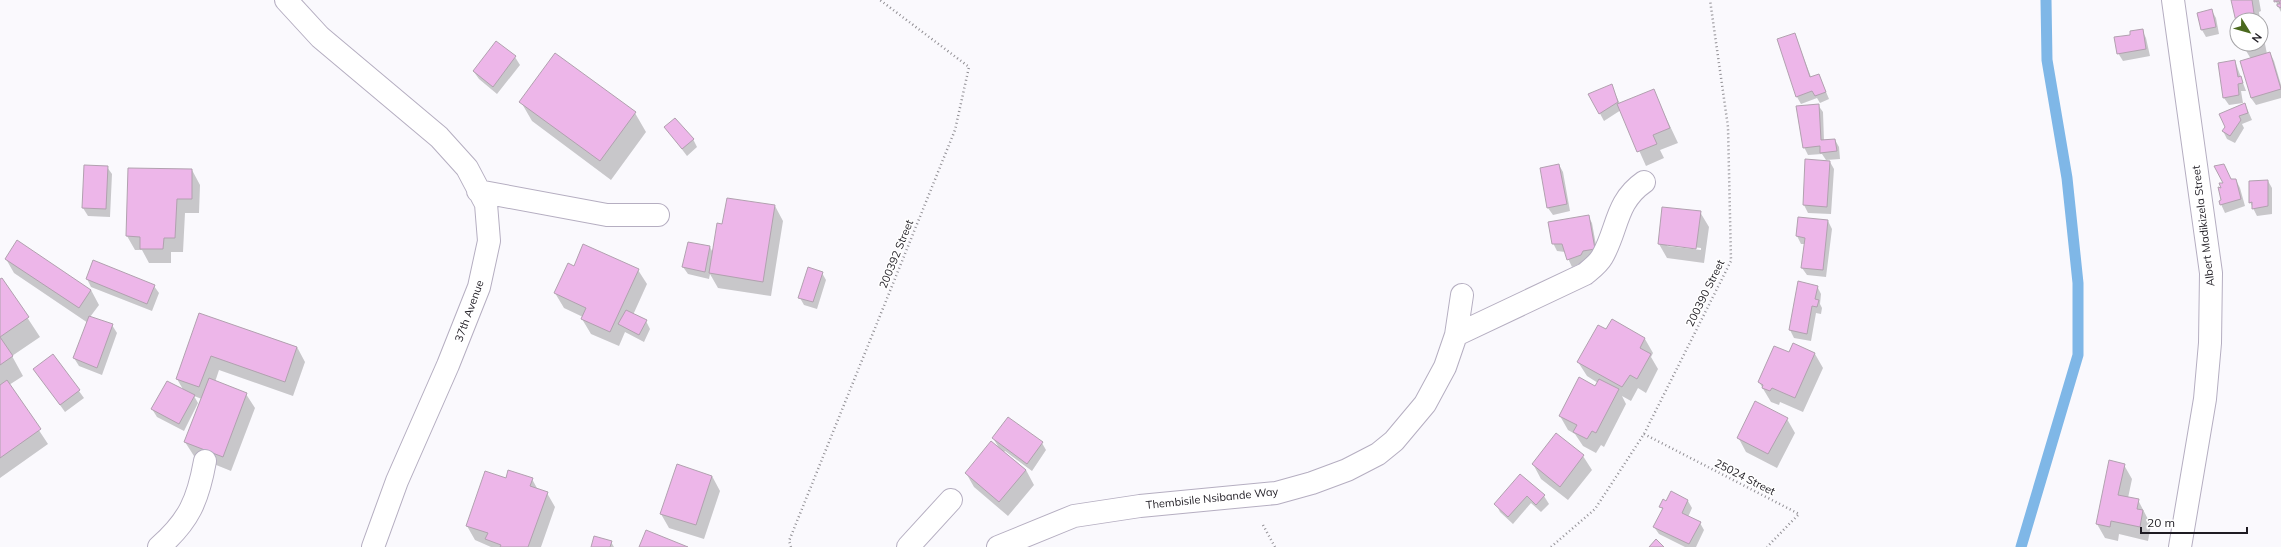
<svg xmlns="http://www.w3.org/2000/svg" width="2281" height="547" viewBox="0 0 2281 547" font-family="Mulish,sans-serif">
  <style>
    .shadow { fill: #0003; fill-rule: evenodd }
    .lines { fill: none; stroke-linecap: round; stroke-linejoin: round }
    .stream { stroke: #7fb7e7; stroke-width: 11 }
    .building { fill: #edb6e9; stroke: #b1a1af }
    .minor-casing { stroke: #b5aec1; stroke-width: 24 }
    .path { stroke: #918f94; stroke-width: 2.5; stroke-dasharray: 1 3; stroke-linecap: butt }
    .minor { stroke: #fff; stroke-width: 22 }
    .labels { text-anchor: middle; stroke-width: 3; stroke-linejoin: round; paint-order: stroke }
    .street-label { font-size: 11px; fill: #1e1b22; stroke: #fff }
  </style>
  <rect width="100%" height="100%" fill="#faf9fd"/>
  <!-- shadow -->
  <path class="shadow" d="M2232,0H2259L2261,11L2259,12L2260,20L2237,21Z
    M2275,0H2281V16V12Z
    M2212,11L2216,18L2219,34L2206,37L2202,30L2198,14Z
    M2261,24L2267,54L2270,53L2274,61L2281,85V98L2256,105L2251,98V59L2242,44H2261Z
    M2142,30L2146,38L2150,56L2123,61L2118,53L2131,35Z
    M1795,35L1811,77L1819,75L1829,99L1820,103L1817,98L1801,104L1797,97L1778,40Z
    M497,43L515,57L520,65L497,94L479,79L474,72Z
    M2235,61L2246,91H2241L2243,103L2229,105L2224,98L2219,63Z
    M1611,85L1620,104L1653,90L1678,143L1660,150L1664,158L1646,166L1621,110L1604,121L1590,95Z
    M521,102L635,113L646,132L611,180L532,121Z
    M2245,104L2252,120L2242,124L2244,128L2235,143L2227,139L2223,131Z
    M1818,105L1823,112L1824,141L1835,140L1839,147L1840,159L1826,160L1822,154L1808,155L1804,147Z
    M665,127L693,139L697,147L687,156Z
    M1806,160L1830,162L1834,169L1831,214L1808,213L1804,205Z
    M1559,165L1563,172L1570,211L1553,215L1548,208Z
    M85,166L107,167L112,174L110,217L88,216L83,208Z
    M192,170L200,185L199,213H185L183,252H171V263H149L142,250H135L127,236Z
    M2231,180H2236L2240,188L2245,206L2225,213L2220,202L2222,200V189Z
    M2268,181L2272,188V214L2257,216L2250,202Z
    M775,206L783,221L771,296L718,288L710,274L709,279L688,274L683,267L689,243L710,247L713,253L723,225Z
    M1700,212L1709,227L1704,263L1667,258L1659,244ZM1667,244L1701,248V250L1667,246Z
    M1588,216L1592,223L1598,256L1572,267L1565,252L1557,251L1553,243Z
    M1828,221L1832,229L1826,277L1807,275L1802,268L1805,244H1801L1797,236Z
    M6,259L91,290L99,305L90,317L112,325L117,333L102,375L79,366L74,358L88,323L14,273Z
    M574,267L638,270L647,284L633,315L646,321L650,329L644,342L625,332L619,346L591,334L582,319L583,317L564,308L555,293Z
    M822,273L826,280L817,309L804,305L800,298Z
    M2,279L40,337L12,356L23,376L9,385L48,444L0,478V281Z
    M87,279L154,286L159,293L152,311L91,287Z
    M1817,286L1821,294L1820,304L1822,308L1821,314L1816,313L1811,341L1794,338L1790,330Z
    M200,314L297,347L305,362L293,396L219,370L215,382L246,394L255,408L231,471L194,456L185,442L202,399L194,396L198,403L184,431L157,417L152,409L184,391L177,379Z
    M1606,331L1645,339L1653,353L1651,357L1658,369L1646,393L1638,388L1631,401L1622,396L1626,404L1604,447L1601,445L1596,453L1583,446L1575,434L1568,430L1560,416L1596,387L1598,383L1587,376L1578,362Z
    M1794,344L1815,354L1823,368L1803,412L1780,402L1779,405L1771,402L1759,382L1790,354Z
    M53,355L84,398L65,412L35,370Z
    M1787,419L1795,433L1777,468L1746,452L1738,437Z
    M1556,435L1583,456L1592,470L1568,500L1541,479L1533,464Z
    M993,438L1042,443L1046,450L1032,471L1005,451L1004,452L1026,470L1034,485L1008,516L974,487L966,473L999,448Z
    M2124,465L2132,479L2128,498L2138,500L2151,525L2148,541L2119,534L2118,541L2105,538L2097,524Z
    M712,476L720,491L704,539L669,528L661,514Z
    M1521,476L1544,496L1549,504L1541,512L1531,503L1513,524L1500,512L1496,504Z
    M532,479L538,490L547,493L555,507L541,547H491L475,540L467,526L506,480Z
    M1688,501L1692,508L1688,517L1700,523L1704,530L1696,547H1685L1659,534L1654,527L1663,511L1661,507L1666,503Z
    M611,542L614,547H592Z"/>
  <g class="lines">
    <!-- stream -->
    <path class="stream" d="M2021,547L2078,355V283L2067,178L2047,60L2046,0"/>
  </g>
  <!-- building -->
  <path class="building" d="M2231,0H2252L2255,20H2237V26Z
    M2274,0H2281V8L2277,6V4H2280L2279,1L2274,2Z
    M2212,9L2216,27L2201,30L2197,13Z
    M2143,29L2146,49L2117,54L2114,37L2130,35V31Z
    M1795,33L1810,77L1819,74L1826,92L1815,96L1812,91L1796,97L1777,39Z
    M496,41L516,56L493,87L473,71Z
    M2270,52L2281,89L2251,98L2240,61Z
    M555,53L636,112L600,161L519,102Z
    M2235,60L2238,77L2241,76L2243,83L2238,84L2239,95L2223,98L2218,63Z
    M1612,84L1618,102L1599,114L1588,94Z
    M1654,89L1670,128L1653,135L1657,144L1637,152L1617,104Z
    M2245,103L2248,113L2239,116L2241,120L2230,136L2222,131L2225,127L2219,114Z
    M1819,104L1821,140L1835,139L1837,151L1820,153V146L1803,148L1796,106Z
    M675,118L694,139L682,149L664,127Z
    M1805,159L1830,161L1827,207L1803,205Z
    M1559,164L1567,204L1547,208L1540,168Z
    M2224,164L2231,179H2236L2241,199L2220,205L2219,201L2221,200L2218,187L2221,188L2219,183H2223L2214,166Z
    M84,165L108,166L106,209L82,208Z
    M128,168L192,169V199H177L175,238H164L163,249H140V237L126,236Z
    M2268,180V206L2252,209V202L2249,203V181Z
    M727,198L775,205L763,282L709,273L717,223L722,224Z
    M1662,207L1701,211L1696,249L1658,244Z
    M1589,215L1595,249L1583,251L1581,255L1567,260L1562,244H1552L1548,222Z
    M1798,217L1828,220L1823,270L1801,268L1805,238L1796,236Z
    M17,240L91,290L79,308L5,259Z
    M688,242L710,246L705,272L682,267Z
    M583,244L639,269L610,332L581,319L586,308L554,293L568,263L574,266Z
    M93,260L155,285L147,304L86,279Z
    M808,267L823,272L813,302L798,298Z
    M2,278L29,317L0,337L13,356L0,365V279Z
    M1798,281L1818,286L1815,299L1819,300L1817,307L1812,306L1807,334L1789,330Z
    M626,310L647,320L639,335L618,324Z
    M199,313L297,347L285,382L211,356L199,387L176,379Z
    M89,316L113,324L97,368L73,358Z
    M1612,319L1645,338L1640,348L1651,354L1637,379L1630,375L1622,387L1577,362L1598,325L1606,329Z
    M1793,343L1815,353L1795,398L1772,388L1770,391L1762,388L1763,385L1758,382L1774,346L1789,352Z
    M53,354L80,390L60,405L33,369Z
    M1579,377L1595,386L1599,379L1619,389L1596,433L1592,431L1587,439L1573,432L1577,425L1559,416Z
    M209,378L247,393L223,457L184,442Z
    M7,380L41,429L0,458V385Z
    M167,381L195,395L179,424L151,409Z
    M1755,401L1788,418L1768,454L1737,438Z
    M1008,417L1043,442L1027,464L992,438Z
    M1556,433L1584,455L1560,487L1532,464Z
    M991,441L1026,470L999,502L965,473Z
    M2109,460L2125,464L2118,495L2139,499L2137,509L2143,510L2140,527L2111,521L2110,527L2096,524Z
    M677,464L712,476L696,525L660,514Z
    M508,470L533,478L530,486L548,492L528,547H500L501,545L485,539L488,533L466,526L485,471L506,478Z
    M1520,474L1545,495L1536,505L1527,496L1508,517L1494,504Z
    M1671,491L1688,500L1682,513L1701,522L1689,544L1653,527L1663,508L1659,507L1663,499L1666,501Z
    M646,530L688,547H639Z
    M594,536L612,541L610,547H591Z
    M1656,539L1664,547H1649Z"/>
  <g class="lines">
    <defs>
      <path id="minor" d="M286,0L320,37L439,137L467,168L486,204L489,241L479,287L448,365L397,481L373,547
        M2173,0L2211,273L2210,343L2205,399L2180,547
        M478,191L607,215H658
        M1456,335L1585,274C1591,269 1598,264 1602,257C1618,230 1615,202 1644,182
        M159,547C189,521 198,500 205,461
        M908,547L951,500
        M998,547L1074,516L1140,506L1276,493L1312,483L1347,470L1378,454L1394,441L1425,404L1445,367L1456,335L1462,295"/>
    </defs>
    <!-- minor casing -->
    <use href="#minor" class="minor-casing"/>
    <!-- path -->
    <path class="path" d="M1644,434L1799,514L1767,547
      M1263,525L1275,547
      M791,547L789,541L955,130L969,67L880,0
      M1551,547L1595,509L1644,434L1731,261L1728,127L1710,0"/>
    <!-- minor -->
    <use href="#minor" class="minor"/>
  </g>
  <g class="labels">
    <!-- street labels -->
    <g class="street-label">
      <text transform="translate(2203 226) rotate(-97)" y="4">Albert Madikizela Street</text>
      <text transform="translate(896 254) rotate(-68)" y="4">200392 Street</text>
      <text transform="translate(1705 293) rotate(-64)" y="4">200390 Street</text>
      <text transform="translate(469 311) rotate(-70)" y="4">37th Avenue</text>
      <text transform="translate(1745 477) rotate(27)" y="4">25024 Street</text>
      <text transform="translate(1212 498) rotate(-6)" y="4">Thembisile Nsibande Way</text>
    </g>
  </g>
  <!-- north arrow -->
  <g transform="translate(2249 32) rotate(127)"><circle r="19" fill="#ffffff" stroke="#a5a4a7"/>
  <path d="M0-3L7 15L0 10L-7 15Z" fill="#4b691e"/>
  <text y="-6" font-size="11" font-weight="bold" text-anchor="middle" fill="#1e1b22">N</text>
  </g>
  <!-- scale -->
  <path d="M2141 527v6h106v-6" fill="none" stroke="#1e1b22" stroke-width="2"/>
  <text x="2147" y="527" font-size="12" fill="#1e1b22" stroke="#ffffff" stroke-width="3" paint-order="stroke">20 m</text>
</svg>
